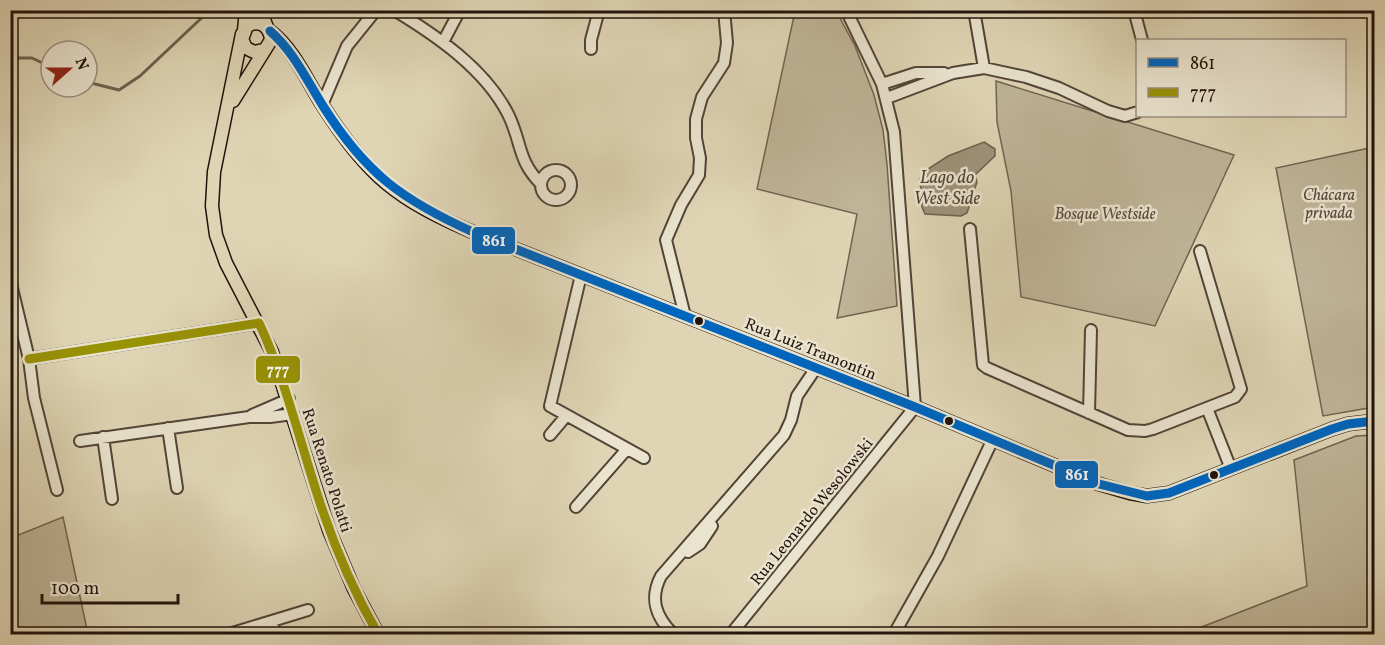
<svg xmlns="http://www.w3.org/2000/svg" width="1385" height="645" viewBox="0 0 1385 645" font-family="Vollkorn,serif">
  <style>
    .green { fill: #bfb498; stroke: #706452; stroke-width: 1.5 }
    .water { fill: #9f937c; stroke: #6d6050; stroke-width: 1.5 }
    .lines { fill: none; stroke-linecap: round; stroke-linejoin: round }
    .stream { stroke: #6d6050; stroke-width: 3 }
    .minor-casing { stroke: #514437; stroke-width: 14 }
    .major-casing { stroke: #22130d; stroke-width: 15 }
    .minor { stroke: #eae4cf; stroke-width: 10 }
    .major { stroke: #dfd5b5; stroke-width: 12 }
    .bus-1-casing { stroke: #eae4cf; stroke-width: 14 }
    .bus-2-casing { stroke: #eae4cf; stroke-width: 14 }
    .bus-1 { stroke: #0065bd; stroke-width: 9 }
    .bus-2 { stroke: #989205; stroke-width: 9 }
    .bus-dot { fill: #22130d; stroke: #eae4cf; stroke-width: 2 }
    .labels { text-anchor: middle; stroke-width: 5; stroke-linejoin: round; paint-order: stroke }
    .park-label { font-size: 16px; font-style: italic; fill: #594b3e; stroke: #eae4cf }
    .street-label { font-size: 16px; fill: #22130d; stroke: #eae4cf }
    .water-label { font-size: 18px; font-style: italic; fill: #544639; stroke: #eae4cf }
    .line-badge { stroke: #eae4cf; stroke-width: 2 }
    .badge-label { font-size: 16px; text-anchor: middle; font-weight: bold; fill: #fff }
  </style>
  <rect width="100%" height="100%" fill="#dfd5b5"/>
  <filter id="stains"><feTurbulence type="fractalNoise" baseFrequency=".00333" numOctaves="4"/><feColorMatrix values="0 0 0 0 .2 0 0 0 0 .09 0 0 0 0 .02 0 0 0 .5 -.17"/></filter>
  <radialGradient id="worn" r=".72"><stop offset=".6" stop-color="#630" stop-opacity="0"/><stop offset="1" stop-color="#630" stop-opacity=".3"/></radialGradient>
  <!-- green -->
  <path class="green" d="M795,11H836L855,46L874,95L883,130L887,164L897,306L837,318L857,214L757,189Z
    M996,81L1234,155L1155,326L1021,297L1011,191L997,122Z
    M1374,147V407L1323,416L1276,168Z
    M1374,435V634H1196L1194,630L1307,586L1294,460L1356,436Z
    M63,517L88,634H11V538Z"/>
  <!-- water -->
  <path class="water" d="M984,142L995,149V156L975,175L977,182L967,213L961,216L925,214L922,207L920,179L922,173L948,156Z"/>
  <g class="lines">
    <!-- stream -->
    <path class="stream" d="M10,58H32L51,67
      M87,82L119,90L140,76L210,10"/>
    <defs>
      <path id="minor" d="M394,10C437,36 485,69 508,114C522,142 517,160 541,184
        M974,10L984,68
        M1134,10L1142,40
        M443,42L460,10
        M591,49V40L599,10
        M882,84L916,73H944
        M887,98L953,73L984,68L1026,77L1059,88L1108,111L1125,116L1138,112
        M322,105L347,46L376,10
        M541 185a15 15 0 1 1 30 0a15 15 0 1 1-30 0Z
        M970,229L983,365L987,368L1128,430L1145,431L1153,429L1235,397L1241,389L1200,251
        M581,275L550,406L644,458
        M10,280L29,359L34,398L57,490
        M685,316L666,240L681,205L699,175L700,158L696,138V119L702,97L724,63L727,43L724,10
        M29,359L259,323
        M1207,408L1231,469
        M1089,413L1091,330
        M252,415L289,399
        M168,428L177,488
        M550,435L566,416
        M103,437L112,499
        M80,441L249,417H270L293,414
        M576,507L627,449
        M688,552L700,544L712,526
        M271,622L276,634
        M229,634L308,610
        M673,634C656,617 649,599 661,576L784,435L791,420L797,396L816,368
        M731,634L915,407L894,132L882,84L846,10
        M894,634L938,556L992,441"/>
      <path id="major" d="M260,10L267,27
        M244,30L246,10
        M270,31C294,49 307,81 323,106C368,177 398,200 475,233L915,407L1099,484L1130,493L1147,496L1169,493L1332,429L1348,424L1374,421
        M242,34L214,172L212,206L216,235L226,263L272,352L329,530L354,589L378,634
        M233,101L271,40C270,26 259,19 247,26L242,39L246,48L254,52L264,50"/>
    </defs>
    <!-- minor casing -->
    <use href="#minor" class="minor-casing"/>
    <!-- major casing -->
    <use href="#major" class="major-casing"/>
    <!-- minor -->
    <use href="#minor" class="minor"/>
    <!-- major -->
    <use href="#major" class="major"/>
    <defs>
      <path id="bus-1" d="M270,31C294,52 306,79 323,106C366,174 402,200 475,233L915,407L1099,484L1147,496L1169,493L1332,429L1348,424L1374,421"/>
      <path id="bus-2" d="M29,359L259,323C287,383 301,447 322,509C337,553 355,594 378,634"/>
    </defs>
    <!-- bus-1 casing -->
    <use href="#bus-1" class="bus-1-casing"/>
    <!-- bus-2 casing -->
    <use href="#bus-2" class="bus-2-casing"/>
    <!-- bus-1 -->
    <use href="#bus-1" class="bus-1"/>
    <!-- bus-2 -->
    <use href="#bus-2" class="bus-2"/>
  </g>
  <!-- markers -->
  <g class="bus-dot">
    <circle cx="699" cy="321" r="5"/>
    <circle cx="949" cy="421" r="5"/>
    <circle cx="1214" cy="475" r="5"/>
  </g>
  <g class="labels">
    <!-- park labels -->
    <g class="park-label">
      <text x="1329" y="200">Chácara<tspan x="1329" dy="18">privada</tspan></text>
      <text x="1105" y="219">Bosque Westside</text>
    </g>
    <!-- street labels -->
    <g class="street-label">
      <text transform="translate(811 348) rotate(22)" y="6">Rua Luiz Tramontin</text>
      <text transform="translate(328 470) rotate(72)" y="6">Rua Renato Polatti</text>
      <text transform="translate(811 511) rotate(-51)" y="6">Rua Leonardo Wesolowski</text>
    </g>
    <!-- water labels -->
    <g class="water-label">
      <text x="947" y="183">Lago do<tspan x="947" dy="21">West Side</tspan></text>
    </g>
  </g>
  <g class="line-badge">
    <rect x="471" y="226" width="45" height="29" rx="6" fill="#0065bd"/>
    <rect x="255" y="355" width="46" height="29" rx="6" fill="#989205"/>
    <rect x="1054" y="460" width="45" height="29" rx="6" fill="#0065bd"/>
  </g>
  <g class="badge-label">
    <text x="494" y="246">861</text>
    <text x="278" y="375">777</text>
    <text x="1077" y="480">861</text>
  </g>
  <!-- margin -->
  <rect width="1385" height="645" fill="none" stroke="#dfd5b5" stroke-width="36"/>
  <rect x="12" y="12" width="1361" height="621" fill="none" stroke="#22130d" stroke-width="3"/>
  <rect x="18" y="18" width="1349" height="609" fill="none" stroke="#22130d" stroke-width="1.5"/>
  <!-- legend -->
  <rect x="1136" y="39" width="210" height="78" fill="#eae4cf" stroke="#9a9081" stroke-width="1.5"/>
  <rect x="1148" y="58" width="30" height="9" fill="#0065bd" stroke="#9a9081" stroke-width="1.5"/>
  <text x="1190" y="69" font-size="18" fill="#22130d">861</text>
  <rect x="1148" y="88" width="30" height="9" fill="#989205" stroke="#9a9081" stroke-width="1.5"/>
  <text x="1190" y="99" font-size="18" fill="#22130d">777</text>
  <!-- north arrow -->
  <g transform="translate(69 69) rotate(69)"><circle r="28" fill="#eae4cf" stroke="#9a9081" stroke-width="1.5"/>
  <path d="M0-4.5L10 22L0 15L-10 22Z" fill="#8f2418"/>
  <text y="-9" font-size="16" font-weight="bold" text-anchor="middle" fill="#22130d">N</text>
  </g>
  <!-- scale -->
  <path d="M42 594v9h136v-9" fill="none" stroke="#22130d" stroke-width="3"/>
  <text x="51" y="594" font-size="18" fill="#22130d" stroke="#eae4cf" stroke-width="4.5" paint-order="stroke">100 m</text>
  <rect width="100%" height="100%" filter="url(#stains)"/>
  <rect width="100%" height="100%" fill="url(#worn)"/>
</svg>
